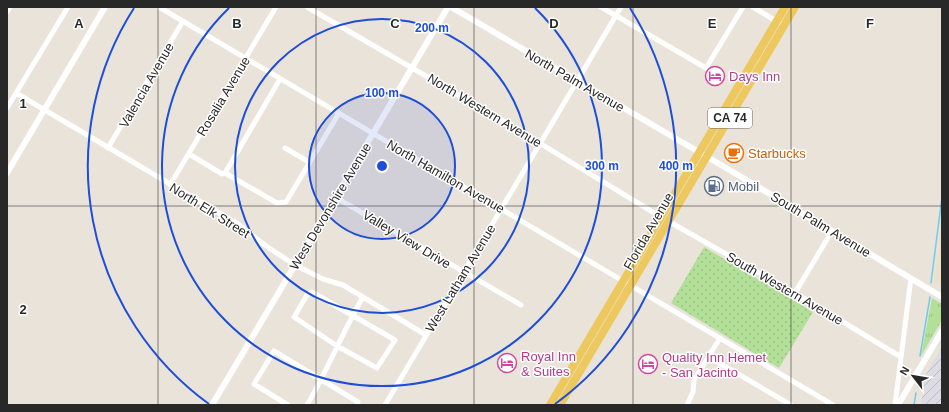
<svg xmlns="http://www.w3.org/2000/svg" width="949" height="412" viewBox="0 0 949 412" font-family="Helvetica,sans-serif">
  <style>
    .industrial { fill: url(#industrial-furrows) }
    .education { fill: #ece0ca }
    .grass { fill: url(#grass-dots) }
    .park { fill: url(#park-tufts) }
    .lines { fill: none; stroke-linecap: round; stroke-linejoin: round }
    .stream { stroke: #6fccea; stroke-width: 1.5 }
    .minor { stroke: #fff; stroke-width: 5 }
    .tertiary { stroke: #fff; stroke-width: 6 }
    .primary { stroke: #ecc85e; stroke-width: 8 }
    .grid { fill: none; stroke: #282828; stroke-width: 1; stroke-opacity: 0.55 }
    .ring { fill: none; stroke: #1d4ed8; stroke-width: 2 }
    .labels { text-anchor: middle; stroke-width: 3; stroke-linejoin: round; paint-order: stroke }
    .shield { fill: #fff; stroke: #686868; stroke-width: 1 }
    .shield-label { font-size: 12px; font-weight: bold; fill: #282828 }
    .hotel-label { font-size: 13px; fill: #b23c85; stroke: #fff; text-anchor: start }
    .street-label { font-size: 13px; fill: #282828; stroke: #fff }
    .food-label { font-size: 13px; fill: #c56008; stroke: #fff; text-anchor: start }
    .service-label { font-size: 13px; fill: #4e5e75; stroke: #fff; text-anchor: start }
    .grid-label { font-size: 13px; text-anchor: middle; font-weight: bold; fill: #282828; stroke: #fff; stroke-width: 3; stroke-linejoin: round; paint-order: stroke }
    .centre { fill: #1d4ed8; stroke: #fff; stroke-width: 2 }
    .ring-label { font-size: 12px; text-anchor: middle; font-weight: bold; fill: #1d4ed8; stroke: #fff; stroke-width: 3; stroke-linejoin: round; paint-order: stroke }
  </style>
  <defs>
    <pattern id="industrial-furrows" width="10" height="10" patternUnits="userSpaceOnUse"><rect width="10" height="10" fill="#dddbe3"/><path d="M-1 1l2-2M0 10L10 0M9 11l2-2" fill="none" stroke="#bebcc3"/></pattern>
    <pattern id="grass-dots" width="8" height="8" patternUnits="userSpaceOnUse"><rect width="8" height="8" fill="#b2e098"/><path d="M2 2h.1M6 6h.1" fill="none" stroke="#99c083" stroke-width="1.8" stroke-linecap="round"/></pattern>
    <pattern id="park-tufts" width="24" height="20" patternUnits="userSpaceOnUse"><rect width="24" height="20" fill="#b2e098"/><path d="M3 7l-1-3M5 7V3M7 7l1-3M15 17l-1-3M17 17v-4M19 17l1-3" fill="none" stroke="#99c083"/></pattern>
  </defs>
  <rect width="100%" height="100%" fill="#eae3da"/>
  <!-- industrial -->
  <path class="industrial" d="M942,347V405H921L925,376Z"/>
  <!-- education -->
  <path class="education" d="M942,219V287L934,282Z"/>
  <!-- grass -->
  <path class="grass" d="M704,247L813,312L779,368L671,303Z"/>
  <!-- park -->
  <path class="park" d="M932,298L942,304V320L921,356Z"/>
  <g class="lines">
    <!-- stream -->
    <path class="stream" d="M931,283L942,197
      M920,356L930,297
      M914,405L916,393"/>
    <!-- minor -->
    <path class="minor" d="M159,7L833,405
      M307,7L505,122L661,217
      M601,7L706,68L743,7
      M753,7L784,26
      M7,12L10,7
      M16,93L238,224L266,246L295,265L323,279L343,285L426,335
      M7,108L68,7
      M108,148L183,21
      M285,148L309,162
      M189,154L222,174L225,173L277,203L286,202L339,113
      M225,173L280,79
      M170,185L276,7
      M335,197L521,305
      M668,221L795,293L901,357
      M312,292L395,340L377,368L337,346L294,317L307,295Z
      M795,293L832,231
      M709,357L791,405
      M288,405L254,384L274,351L358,402L357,405
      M307,405C328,369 342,333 363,297
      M385,405L621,7
      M687,405L693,392L694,380L720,338
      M895,405L911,278"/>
    <!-- tertiary -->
    <path class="tertiary" d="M451,7L733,172L942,297
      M7,173L105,7
      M212,405L448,7
      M898,405L942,331"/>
    <!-- primary -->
    <path class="primary" d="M550,405L785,7
      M560,405L795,7"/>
  </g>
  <!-- grid -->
  <path class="grid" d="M158,7V405M316,7V405M474,7V405M633,7V405M791,7V405M7,206H942"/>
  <!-- distance rings -->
  <circle cx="382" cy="166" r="73" fill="#1d4ed8" fill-opacity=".12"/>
  <g class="ring">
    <circle cx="382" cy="166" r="73"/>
    <circle cx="382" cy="166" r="147"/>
    <path d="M535 8A220 220 0 1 1 229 8"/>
    <path d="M209 404A294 294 0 0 1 134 8M630 8A294 294 0 0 1 555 404"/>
  </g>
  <!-- icons -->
  <defs>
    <symbol id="hotel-ring" viewBox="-11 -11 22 22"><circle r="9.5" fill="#fff" stroke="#d1479c" stroke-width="1.5"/><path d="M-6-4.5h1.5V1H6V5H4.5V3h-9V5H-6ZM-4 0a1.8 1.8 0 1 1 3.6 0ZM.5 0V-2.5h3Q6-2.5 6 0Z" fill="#d1479c"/></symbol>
    <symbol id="cafe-ring" viewBox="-11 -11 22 22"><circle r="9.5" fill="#fff" stroke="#e8710a" stroke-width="1.5"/><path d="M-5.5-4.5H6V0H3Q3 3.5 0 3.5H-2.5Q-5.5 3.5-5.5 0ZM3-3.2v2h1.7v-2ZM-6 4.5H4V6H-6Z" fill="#e8710a"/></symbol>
    <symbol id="fuel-ring" viewBox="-11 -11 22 22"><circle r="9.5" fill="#fff" stroke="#5c6f8a" stroke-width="1.5"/><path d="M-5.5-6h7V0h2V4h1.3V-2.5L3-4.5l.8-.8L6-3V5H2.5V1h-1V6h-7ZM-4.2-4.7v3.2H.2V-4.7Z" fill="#5c6f8a"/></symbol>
  </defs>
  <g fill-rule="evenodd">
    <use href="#hotel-ring" x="704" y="65" width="22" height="22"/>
    <use href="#cafe-ring" x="723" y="142" width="22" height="22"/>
    <use href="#fuel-ring" x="703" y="175" width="22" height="22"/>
    <use href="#hotel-ring" x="496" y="352" width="22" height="22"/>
    <use href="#hotel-ring" x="637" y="353" width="22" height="22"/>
  </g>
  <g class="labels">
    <!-- shield labels -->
    <rect class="shield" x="708" y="108" width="44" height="20" rx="3"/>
    <g class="shield-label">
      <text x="730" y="122">CA 74</text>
    </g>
    <!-- hotel labels -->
    <g class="hotel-label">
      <text x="729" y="81">Days Inn</text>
      <text x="521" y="361">Royal Inn<tspan x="521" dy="15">&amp; Suites</tspan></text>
      <text x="662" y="362">Quality Inn Hemet<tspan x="662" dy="15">- San Jacinto</tspan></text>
    </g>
    <!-- street labels -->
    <g class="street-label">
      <text transform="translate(575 80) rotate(30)" y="5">North Palm Avenue</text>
      <text transform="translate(146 85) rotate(-60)" y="5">Valencia Avenue</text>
      <text transform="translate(223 96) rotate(-59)" y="5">Rosalia Avenue</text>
      <text transform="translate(485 110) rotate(31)" y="5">North Western Avenue</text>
      <text transform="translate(446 176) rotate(30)" y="5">North Hamilton Avenue</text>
      <text transform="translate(330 206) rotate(-59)" y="5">West Devonshire Avenue</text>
      <text transform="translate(210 210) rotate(32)" y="5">North Elk Street</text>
      <text transform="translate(821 224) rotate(31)" y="5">South Palm Avenue</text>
      <text transform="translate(648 231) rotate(-60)" y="5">Florida Avenue</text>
      <text transform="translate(407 239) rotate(31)" y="5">Valley View Drive</text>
      <text transform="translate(460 278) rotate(-59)" y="5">West Latham Avenue</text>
      <text transform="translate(785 288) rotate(30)" y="5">South Western Avenue</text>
    </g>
    <!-- food labels -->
    <g class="food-label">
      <text x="748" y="158">Starbucks</text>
    </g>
    <!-- service labels -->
    <g class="service-label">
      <text x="728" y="191">Mobil</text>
    </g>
  </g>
  <g class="grid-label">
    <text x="79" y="28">A</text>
    <text x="237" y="28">B</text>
    <text x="395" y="28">C</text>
    <text x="554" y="28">D</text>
    <text x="712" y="28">E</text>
    <text x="870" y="28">F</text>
    <text x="23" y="108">1</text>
    <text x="23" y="314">2</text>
  </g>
  <circle cx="382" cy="166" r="6" class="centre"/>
  <g class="ring-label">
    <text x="432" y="32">200 m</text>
    <text x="382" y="97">100 m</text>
    <text x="602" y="170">300 m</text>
    <text x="676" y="170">400 m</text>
  </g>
  <!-- border -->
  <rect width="949" height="412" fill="none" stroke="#282828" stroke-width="16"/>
  <!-- north arrow -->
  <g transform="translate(913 376) rotate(301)" stroke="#ffffff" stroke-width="3" paint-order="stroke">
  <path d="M0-3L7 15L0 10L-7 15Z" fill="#282828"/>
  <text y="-6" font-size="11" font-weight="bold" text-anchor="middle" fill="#282828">N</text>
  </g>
</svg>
